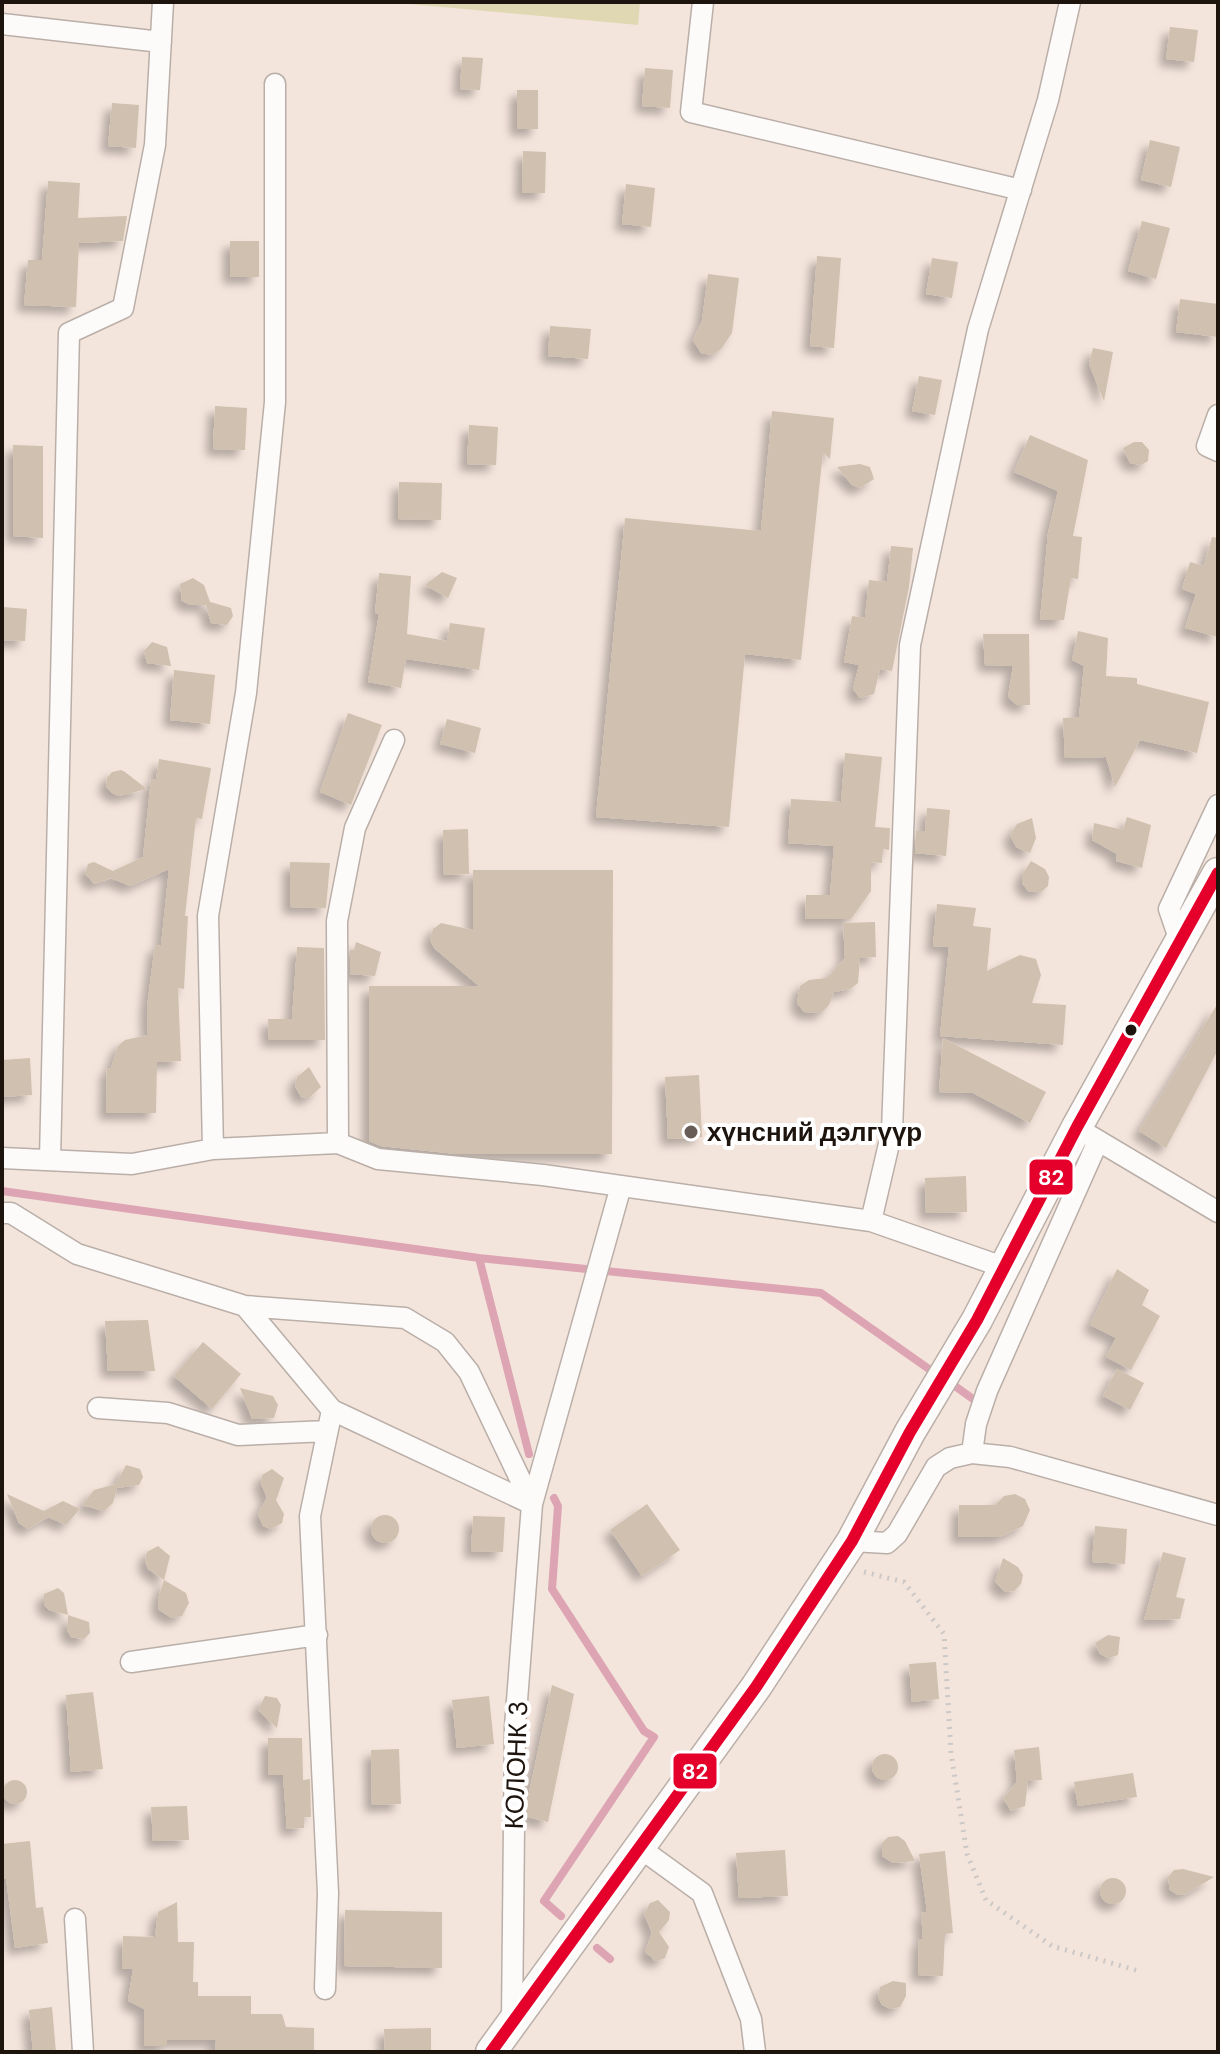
<svg xmlns="http://www.w3.org/2000/svg" width="1220" height="2054" viewBox="0 0 1220 2054" font-family="'DM Sans',sans-serif">
  <style>
    .green { fill: #e0d8b3 }
    .lines { fill: none; stroke-linecap: round; stroke-linejoin: round }
    .stream { stroke: #dda5b3; stroke-width: 8 }
    .building { fill: #cfc0af; filter: url(#shadow) }
    .street-casing { stroke: #baafa8; stroke-width: 23 }
    .secondary-casing { stroke: #baafa8; stroke-width: 33 }
    .path { stroke: #cdc8c5; stroke-width: 5; stroke-dasharray: 2 6; stroke-linecap: butt }
    .street { stroke: #fdfbfa; stroke-width: 20 }
    .secondary { stroke: #fdfbfa; stroke-width: 30 }
    .bus-1-casing { stroke: #fff; stroke-width: 18 }
    .bus-1 { stroke: #e4002b; stroke-width: 12 }
    .bus-dot { fill: #1d140e; stroke: #fff; stroke-width: 3 }
    .poi-dot { fill: #685d56; stroke: #fff; stroke-width: 3 }
    .labels { text-anchor: middle; stroke-width: 8; stroke-linejoin: round; paint-order: stroke }
    .poi-label { font-size: 26px; font-weight: bold; fill: #1d140e; stroke: #fff; text-anchor: start }
    .street-label { font-size: 26px; fill: #1d140e; stroke: #fff }
    .line-badge { stroke: #fff; stroke-width: 3 }
    .badge-label { font-size: 22px; text-anchor: middle; font-weight: bold; fill: #fff }
  </style>
  <defs>
    <filter id="shadow"><feDropShadow dx="-7" dy="7" stdDeviation="4" flood-color="#0004"/></filter>
  </defs>
  <rect width="100%" height="100%" fill="#f4e5dc"/>
  <!-- green -->
  <path class="green" d="M388,2H640L638,25Z"/>
  <g class="lines">
    <!-- stream -->
    <path class="stream" d="M2,1191L479,1258L821,1293L936,1374
      M479,1258L529,1454
      M948,1381L973,1399
      M554,1498L558,1506L552,1589L644,1731L654,1737L544,1901L561,1916
      M597,1948L610,1959"/>
  </g>
  <!-- building -->
  <path class="building" d="M1170,27L1198,30L1194,62L1166,59Z
    M462,57L483,58L480,90L460,89Z
    M645,68L673,70L670,108L642,106Z
    M517,90H538V129H517Z
    M112,103L139,105L136,148L108,146Z
    M1150,140L1180,147L1171,187L1141,180Z
    M523,151L546,152L545,193H522Z
    M48,181L80,183L78,218L127,216L123,241L79,243L76,307L24,305L28,260H42Z
    M626,184L655,188L651,227L622,224Z
    M1142,221L1170,228L1156,279L1128,271Z
    M230,241H259V277H230Z
    M817,256L841,258L834,348L810,346Z
    M932,258L958,262L952,298L926,294Z
    M708,274L739,278L732,333L721,349L712,355L701,353L693,340L702,321Z
    M1180,299L1218,304V337L1176,332Z
    M550,326L591,329L588,359L548,356Z
    M1093,348L1113,352L1104,401L1089,364Z
    M919,376L942,380L935,415L912,411Z
    M215,406L247,408L245,450L213,449Z
    M772,411L834,418L830,459L823,452L801,660L745,654L729,827L596,817L625,518L761,531Z
    M469,425L498,427L496,465L467,464Z
    M1030,435L1088,460L1073,536L1082,537L1078,579L1071,578L1064,620H1040L1048,533L1058,491L1014,472Z
    M1134,442H1142L1149,450L1148,461L1141,465L1130,463L1123,448Z
    M13,445L43,446V538L13,536Z
    M860,464L870,467L874,479L860,488L852,485L837,467Z
    M399,482L442,483L441,520L398,519Z
    M1212,537L1218,538V637L1185,628L1196,594L1182,589L1190,562L1204,566Z
    M891,546L913,548L909,587L892,671L880,669L874,694L860,698L853,689L859,665L844,662L852,616L865,618L869,580L887,582Z
    M442,572L457,578L448,598L425,585Z
    M379,573L411,576L407,634L447,641L450,623L485,628L479,670L406,659L401,688L368,682L379,614L375,613Z
    M193,578L204,585L210,602L231,608L233,616L227,625L211,623L206,605H190L182,601L180,584Z
    M3,607L27,609L25,641L2,640Z
    M1078,631L1108,638L1106,676L1137,678V684L1209,702L1197,753L1140,740L1115,787L1106,757L1065,758L1063,718L1079,717L1084,666L1072,660Z
    M983,634H1029L1030,705H1017L1008,697L1013,666L985,665Z
    M152,642L167,647L171,666L147,663L144,651Z
    M174,670L215,675L210,724L170,720Z
    M348,713L382,725L351,805L320,792Z
    M447,719L481,728L475,753L440,744Z
    M845,753L882,757L875,827L890,828L889,850L883,849L882,863L871,862V891L851,919H805L806,895H830L834,846L788,843L791,799L841,802Z
    M159,759L211,768L202,819L196,818L185,916H188L184,989L178,988L181,1061L157,1062L156,1113H106L107,1068H111L118,1046L125,1040L148,1035L147,1007L155,945L161,946L169,869L130,886L111,878L94,884L85,873L88,864L94,862L113,871L143,857L151,779L156,780Z
    M121,770L125,772L147,789L119,796L112,793L106,787L107,778L112,772Z
    M927,808L950,810L946,856L915,853L916,831H925Z
    M1127,817L1151,825L1142,868L1116,861L1117,854L1092,840L1094,823L1123,830Z
    M1032,818L1036,838L1030,853L1016,847L1010,835L1017,824Z
    M468,829L469,874L444,875L443,830Z
    M1031,861L1045,869L1049,877L1048,886L1041,892L1028,891L1022,883V875Z
    M290,862L330,863L326,908L290,907Z
    M473,870H613L612,1154H457L381,1146L369,1141V986H479L434,948L430,939L433,929L441,923L473,930Z
    M937,904L976,908L973,926L991,928L987,971L1020,955L1036,959L1041,975L1032,1003L1066,1005L1063,1045L940,1036L949,947L933,946Z
    M875,922L876,957L860,958L858,983L850,989L834,992L829,1005L821,1013L804,1012L797,1003L800,986L809,980L827,978L845,958L843,923Z
    M356,942L381,952L375,976L350,974V950H354Z
    M297,947L324,948L325,1040H269L268,1019H292Z
    M1218,1003V1050L1166,1148L1139,1131Z
    M943,1038L1046,1092L1030,1123L973,1093L939,1092Z
    M30,1058L32,1095L2,1097V1060Z
    M309,1067L321,1087L309,1098L301,1097L295,1086L297,1077Z
    M699,1075L702,1137L668,1139L665,1077Z
    M966,1176L967,1212L926,1213L925,1178Z
    M1117,1269L1149,1290L1142,1305L1160,1316L1131,1370L1106,1357L1116,1338L1090,1325Z
    M148,1320L155,1371H108L105,1321Z
    M203,1342L241,1374L212,1409L174,1376Z
    M1117,1369L1144,1383L1130,1410L1103,1396Z
    M240,1388L273,1396L278,1405L274,1418L252,1419Z
    M126,1465L140,1469L143,1477L139,1485L117,1488L113,1503L104,1511L82,1505L94,1490L116,1484Z
    M272,1469L284,1478L276,1500L284,1514L282,1523L271,1529L263,1526L258,1514L267,1498L261,1483L262,1475Z
    M7,1494L44,1511L63,1501L80,1509L66,1525L48,1517L28,1529L19,1523Z
    M1015,1494L1025,1499L1030,1510L1023,1526L1000,1537H958L959,1505H995L1004,1496Z
    M647,1504L680,1550L642,1576L610,1530Z
    M371 1529a14 14 0 1 1 28 0a14 14 0 1 1-28 0Z
    M473,1516L505,1517L503,1552L471,1551Z
    M1095,1526L1127,1529L1125,1564L1092,1562Z
    M158,1546L170,1556L164,1580L148,1569L145,1561L147,1552Z
    M1163,1552L1186,1558L1176,1597L1185,1599L1180,1619L1144,1620Z
    M1003,1558L1018,1567L1023,1575L1021,1584L1014,1591L1005,1592L995,1582Z
    M164,1580L186,1593L189,1603L182,1616L172,1618L159,1610L158,1599Z
    M58,1588L64,1593L68,1615L89,1622L90,1633L84,1639L71,1637L67,1630L68,1615L49,1610L44,1605V1594Z
    M1108,1635L1120,1637L1118,1655L1109,1658L1100,1654L1095,1643Z
    M936,1662L939,1699L912,1702L909,1664Z
    M552,1685L574,1694L548,1822L527,1817V1802Z
    M93,1692L103,1769L71,1772L66,1695Z
    M265,1696L277,1698L281,1705L277,1728L258,1710Z
    M489,1696L494,1744L457,1748L452,1700Z
    M268,1738H302L303,1780L310,1779L311,1817H304V1828L287,1829L283,1775H268Z
    M1039,1747L1042,1780L1028,1781L1025,1806L1011,1811L1003,1798L1017,1782L1014,1750Z
    M399,1749L401,1804L372,1805L371,1750Z
    M872 1767a13 13 0 1 1 26 0a13 13 0 1 1-26 0Z
    M1133,1773L1137,1797L1078,1806L1074,1782Z
    M3 1792a12 12 0 1 1 24 0a12 12 0 1 1-24 0Z
    M187,1806L189,1840L153,1841L151,1807Z
    M898,1836L905,1841L915,1861L893,1863L882,1856V1843L888,1837Z
    M30,1841L36,1908L43,1907L48,1943L15,1948L6,1878L2,1879V1844Z
    M785,1850L788,1896L739,1898L736,1853Z
    M945,1851L953,1933L945,1934L943,1976L918,1975L919,1939H923L921,1913L927,1912L919,1854Z
    M1183,1869L1214,1877L1186,1894L1178,1895L1170,1890L1168,1877L1174,1870Z
    M1100 1891a13 13 0 1 1 26 0a13 13 0 1 1-26 0Z
    M658,1900L670,1912L669,1920L659,1932L669,1947L665,1958L656,1961L645,1952L652,1933L644,1914L650,1903Z
    M177,1902L178,1942H194L193,1982H198V1996H251V2014H282L286,2027L314,2028V2052H215L216,2040H167V2046H144V2009L128,2001L133,1969H122L123,1936L155,1937L158,1912Z
    M345,1910L442,1912V1968L344,1966Z
    M893,1981L906,1983V1996L900,2007L891,2009L882,2005L878,1997L880,1987Z
    M52,2007L56,2052H33L29,2010Z
    M431,2028V2052H385L384,2029Z"/>
  <g class="lines">
    <defs>
      <path id="street" d="M703,2L691,112L1021,190
        M2,24L161,42
        M1218,415L1207,446L1218,451
        M1181,944L1169,909L1218,805
        M1087,1134L1218,1212
        M338,1143L337,921L355,828L394,740
        M213,1149L208,916L246,693L275,402V84
        M2,1158L132,1164L213,1149L338,1143L378,1159L543,1175L871,1221L1003,1267
        M50,1160L69,333L123,308L155,145L163,2
        M2,1213H11L77,1254L245,1306L332,1410L532,1504
        M871,1221L892,1131L910,645L978,329L1048,100L1070,2
        M245,1306L405,1318L445,1342L469,1372L532,1504
        M98,1408L168,1413L238,1435L327,1431
        M972,1453L976,1424L987,1391L1098,1141
        M852,1541L887,1543L897,1534L936,1467L950,1458L972,1453L1010,1457L1218,1515
        M131,1662L317,1635
        M640,1848L702,1893L751,2019L755,2052
        M75,1919L83,2052
        M325,1989L328,1893L310,1516L332,1410
        M512,2022L515,1727L532,1504L621,1186"/>
      <path id="secondary" d="M491,2052L756,1687L852,1541L910,1432L977,1320L1077,1127L1218,873"/>
    </defs>
    <!-- street casing -->
    <use href="#street" class="street-casing"/>
    <!-- secondary casing -->
    <use href="#secondary" class="secondary-casing"/>
    <!-- path -->
    <path class="path" d="M864,1572L904,1582L944,1634L951,1753L967,1854L986,1900L1052,1946L1139,1971"/>
    <!-- street -->
    <use href="#street" class="street"/>
    <!-- secondary -->
    <use href="#secondary" class="secondary"/>
    <defs>
      <path id="bus-1" d="M491,2052L756,1687L852,1541L910,1432L977,1320L1077,1127L1218,873"/>
    </defs>
    <!-- bus-1 casing -->
    <use href="#bus-1" class="bus-1-casing"/>
    <!-- bus-1 -->
    <use href="#bus-1" class="bus-1"/>
  </g>
  <!-- markers -->
  <circle class="bus-dot" cx="1131" cy="1030" r="7"/>
  <circle class="poi-dot" cx="691" cy="1132" r="8"/>
  <g class="labels">
    <!-- poi labels -->
    <g class="poi-label">
      <text x="707" y="1141">хүнсний дэлгүүр</text>
    </g>
    <!-- street labels -->
    <g class="street-label">
      <text transform="translate(516 1765) rotate(-88)" y="9">КОЛОНК 3</text>
    </g>
  </g>
  <g class="line-badge">
    <rect x="1028" y="1158" width="46" height="38" rx="8" fill="#e4002b"/>
    <rect x="672" y="1752" width="46" height="38" rx="8" fill="#e4002b"/>
  </g>
  <g class="badge-label">
    <text x="1051" y="1185">82</text>
    <text x="695" y="1779">82</text>
  </g>
  <!-- border -->
  <rect width="1220" height="2054" fill="none" stroke="#1d140e" stroke-width="8"/>
</svg>
